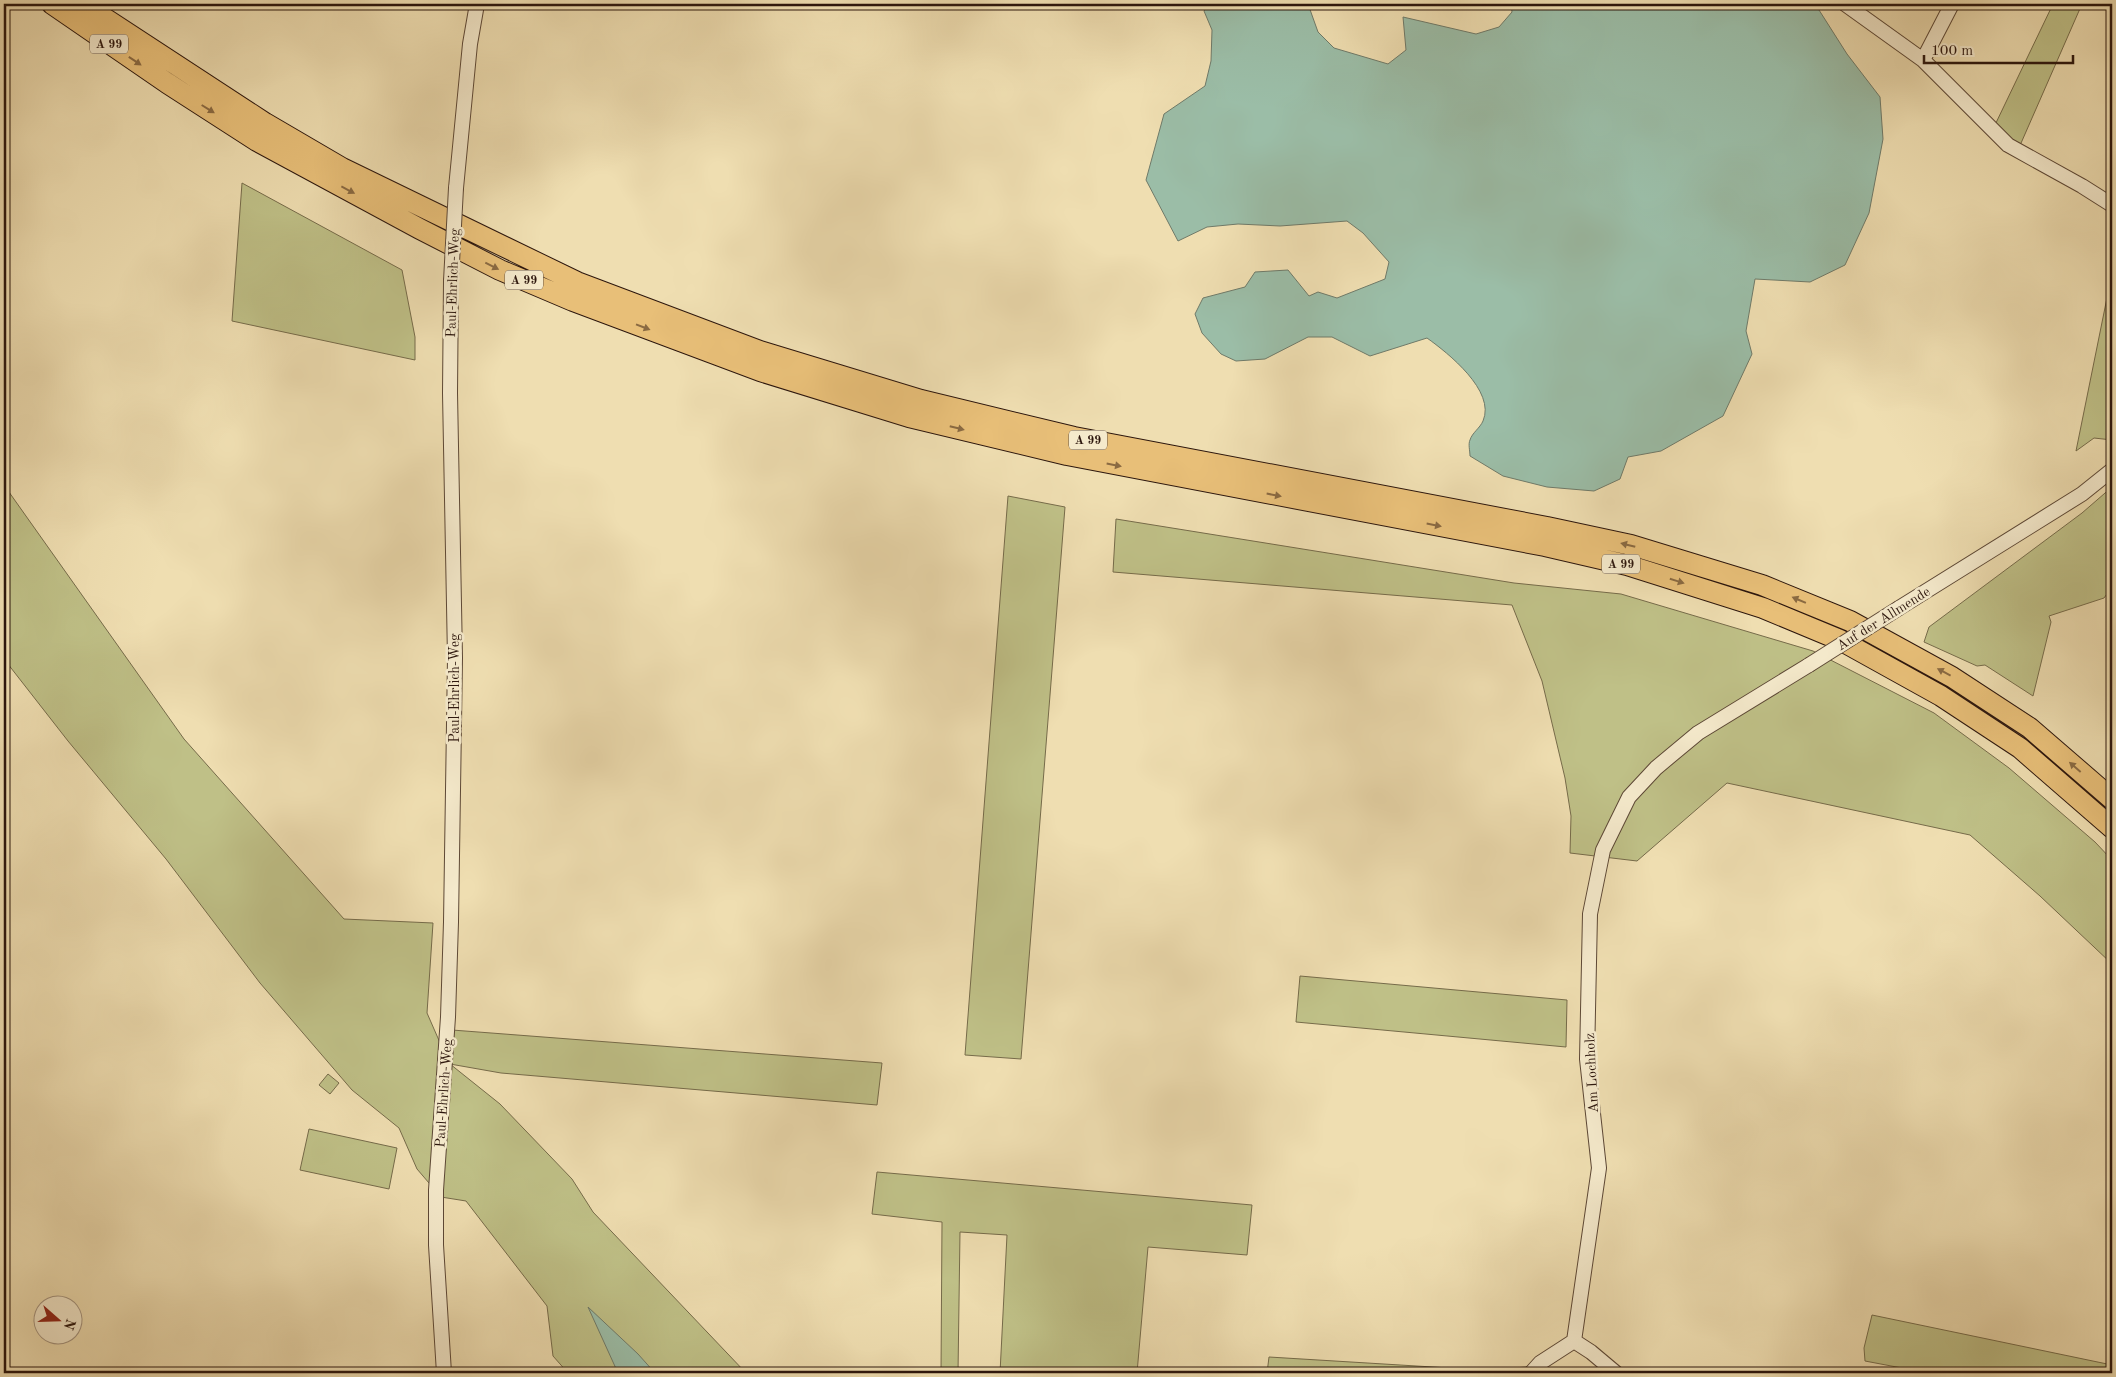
<svg xmlns="http://www.w3.org/2000/svg" width="2116" height="1377" viewBox="0 0 2116 1377" font-family="'Old Standard TT',serif">
  <style>
    .green { fill: #bfc087; stroke: #766b4a }
    .water { fill: #9bbda7; stroke: #6f7a69 }
    .lines { fill: none; stroke-linecap: round; stroke-linejoin: round }
    .minor-casing { stroke: #5d4836; stroke-width: 16 }
    .highway-casing { stroke: #2c160d; stroke-width: 22 }
    .minor { stroke: #f5eacc; stroke-width: 14 }
    .highway { stroke: #e8bf78; stroke-width: 20 }
    .minor-bridge-casing { stroke: #5d4836; stroke-width: 16; stroke-linecap: butt }
    .minor-bridge { stroke: #f5eacc; stroke-width: 14 }
    .oneway { fill: #8a6a42 }
    .labels { text-anchor: middle; stroke-width: 5; stroke-linejoin: round; paint-order: stroke }
    .shield { fill: #f5eacc; stroke: #685646; stroke-width: 1 }
    .shield-label { font-size: 12px; font-weight: bold; fill: #2c160d }
    .street-label { font-size: 14px; fill: #2c160d; stroke: #f5eacc }
  </style>
  <rect width="100%" height="100%" fill="#efdeb1"/>
  <filter id="stains"><feTurbulence type="fractalNoise" baseFrequency=".004" numOctaves="4"/><feColorMatrix values="0 0 0 0 .2 0 0 0 0 .09 0 0 0 0 .02 0 0 0 .5 -.17"/></filter>
  <radialGradient id="worn" r=".72"><stop offset=".6" stop-color="#630" stop-opacity="0"/><stop offset="1" stop-color="#630" stop-opacity=".3"/></radialGradient>
  <!-- green -->
  <path class="green" d="M2053,4H2082L2018,150L1994,127Z
    M242,183L402,270L415,337V360L232,321Z
    M2112,273V440L2094,438L2076,451Z
    M4,485L184,739L344,919L433,923L427,1013L448,1061L452,1030L882,1063L877,1105L501,1073L450,1064L500,1104L572,1179L593,1212L746,1373H568L553,1356L547,1306L466,1201L441,1197L417,1169L399,1128L352,1090L260,983L166,859L68,741L4,659Z
    M2112,487V587L2104,598L2049,616L2051,622L2033,696L1985,665L1977,666L1924,642L1929,627L2082,513Z
    M1008,496L1065,507L1021,1059L965,1055Z
    M1116,519L1514,583L1621,594L1813,651L1934,713L2009,768L2095,842L2112,860V964L2040,896L1970,835L1727,783L1637,861L1570,853L1571,816L1565,778L1542,681L1512,605L1113,572Z
    M1300,976L1567,1000L1566,1047L1296,1022Z
    M328,1074L339,1083L330,1094L319,1085Z
    M309,1129L397,1148L389,1189L300,1170Z
    M877,1172L1252,1205L1247,1255L1148,1247L1137,1373H1000L1007,1235L960,1232L958,1373H941L942,1222L872,1214Z
    M1872,1315L2112,1365V1373H1928L1865,1361L1864,1348Z
    M1269,1357L1482,1370L1527,1367L1518,1373H1267Z"/>
  <!-- water -->
  <path class="water" d="M1208,4H1308L1318,32L1334,48L1388,64L1406,50L1403,17L1476,34L1499,27L1512,12L1511,4H1811L1819,10L1847,54L1880,97L1883,139L1869,213L1845,265L1810,282L1755,279L1746,331L1752,354L1723,416L1661,451L1628,457L1620,479L1594,491L1547,487L1503,476L1470,456C1470,451 1468,444 1470,440C1472,433 1480,428 1483,421C1496,391 1448,353 1427,338L1370,356L1332,337H1308L1265,359L1236,361L1221,354L1202,333L1195,314L1203,298L1245,287L1255,272L1288,270L1309,296L1318,292L1337,298L1385,279L1389,262L1363,233L1347,221L1280,226L1238,224L1207,227L1178,241L1146,180L1164,114L1205,86L1211,61L1212,30L1204,11Z
    M588,1307L638,1354L655,1373H618Z"/>
  <g class="lines">
    <defs>
      <path id="minor" d="M1845,4L1923,60L2008,145L2082,186L2112,205
        M1923,60L1952,4
        M456,188L470,44L477,4
        M1899,608L2082,494L2112,470
        M1574,1341L1599,1168L1587,1059L1590,914L1603,850L1629,797L1656,768L1698,733L1809,665
        M1574,1341L1591,1352L1616,1373
        M444,1373L436,1245V1190L448,1017L451,922L455,658L450,393L451,281
        M1531,1373L1540,1363L1574,1341"/>
      <path id="highway" d="M52,4L167,83L257,141L420,229L500,270L573,301L760,371L909,417L1067,455L1545,546L1627,565L1763,608L1840,640L1941,696L2020,748L2112,828
        M83,4L265,123L342,168L577,282L760,351L921,400L1074,437L1547,527L1631,545L1762,585L1850,621L1952,677L2030,728L2112,799"/>
    </defs>
    <!-- minor casing -->
    <use href="#minor" class="minor-casing"/>
    <!-- highway casing -->
    <use href="#highway" class="highway-casing"/>
    <!-- minor -->
    <use href="#minor" class="minor"/>
    <!-- highway -->
    <use href="#highway" class="highway"/>
    <defs>
      <path id="minor-bridge" d="M451,281L456,188
        M1809,665L1899,608"/>
    </defs>
    <!-- minor-bridge casing -->
    <use href="#minor-bridge" class="minor-bridge-casing"/>
    <!-- minor-bridge -->
    <use href="#minor-bridge" class="minor-bridge"/>
  </g>
  <!-- one-way arrows -->
  <defs><path id="oneway-solid" d="M-6-.8H1V-3.2L6.5 0L1 3.2V.8H-6Z" transform="scale(1.25)"/></defs>
  <g class="oneway">
    <use href="#oneway-solid" transform="translate(135 61) rotate(34)"/>
    <use href="#oneway-solid" transform="translate(208 109) rotate(32)"/>
    <use href="#oneway-solid" transform="translate(348 190) rotate(28)"/>
    <use href="#oneway-solid" transform="translate(492 266) rotate(27)"/>
    <use href="#oneway-solid" transform="translate(643 327) rotate(21)"/>
    <use href="#oneway-solid" transform="translate(957 428) rotate(14)"/>
    <use href="#oneway-solid" transform="translate(1114 465) rotate(11)"/>
    <use href="#oneway-solid" transform="translate(1274 495) rotate(11)"/>
    <use href="#oneway-solid" transform="translate(1434 525) rotate(11)"/>
    <use href="#oneway-solid" transform="translate(1628 545) rotate(-166)"/>
    <use href="#oneway-solid" transform="translate(1677 581) rotate(17)"/>
    <use href="#oneway-solid" transform="translate(1799 600) rotate(-157)"/>
    <use href="#oneway-solid" transform="translate(1944 672) rotate(-152)"/>
    <use href="#oneway-solid" transform="translate(2075 767) rotate(-139)"/>
  </g>
  <g class="labels">
    <!-- shield labels -->
    <g class="shield">
      <rect x="90" y="34.5" width="38" height="19" rx="4"/>
      <rect x="505" y="270.5" width="38" height="19" rx="4"/>
      <rect x="1069" y="430.5" width="38" height="19" rx="4"/>
      <rect x="1602" y="554.5" width="38" height="19" rx="4"/>
    </g>
    <g class="shield-label">
      <text x="109" y="48">A 99</text>
      <text x="524" y="284">A 99</text>
      <text x="1088" y="444">A 99</text>
      <text x="1621" y="568">A 99</text>
    </g>
    <!-- street labels -->
    <g class="street-label">
      <text transform="translate(452 283) rotate(-88)" y="5">Paul-Ehrlich-Weg</text>
      <text transform="translate(1883 618) rotate(-32)" y="5">Auf der Allmende</text>
      <text transform="translate(454 688) rotate(-90)" y="5">Paul-Ehrlich-Weg</text>
      <text transform="translate(1591 1073) rotate(-93)" y="5">Am Lochholz</text>
      <text transform="translate(443 1093) rotate(-86)" y="5">Paul-Ehrlich-Weg</text>
    </g>
  </g>
  <!-- margin -->
  <rect width="2116" height="1377" fill="none" stroke="#efdeb1" stroke-width="20"/>
  <rect x="5" y="5" width="2106" height="1367" fill="none" stroke="#2c160d" stroke-width="2.5"/>
  <rect x="10" y="10" width="2096" height="1357" fill="none" stroke="#2c160d"/>
  <!-- north arrow -->
  <g transform="translate(58 1320) rotate(110)"><circle r="24" fill="#f5eacc" stroke="#a59580"/>
  <path d="M0-4L9 19L0 12L-9 19Z" fill="#8f2418"/>
  <text y="-8" font-size="14" font-weight="bold" text-anchor="middle" fill="#2c160d">N</text>
  </g>
  <!-- scale -->
  <path d="M1924 55v8h149v-8" fill="none" stroke="#2c160d" stroke-width="2.5"/>
  <text x="1931" y="55" font-size="15" fill="#2c160d" stroke="#f5eacc" stroke-width="4" paint-order="stroke">100 m</text>
  <rect width="100%" height="100%" filter="url(#stains)"/>
  <rect width="100%" height="100%" fill="url(#worn)"/>
</svg>
